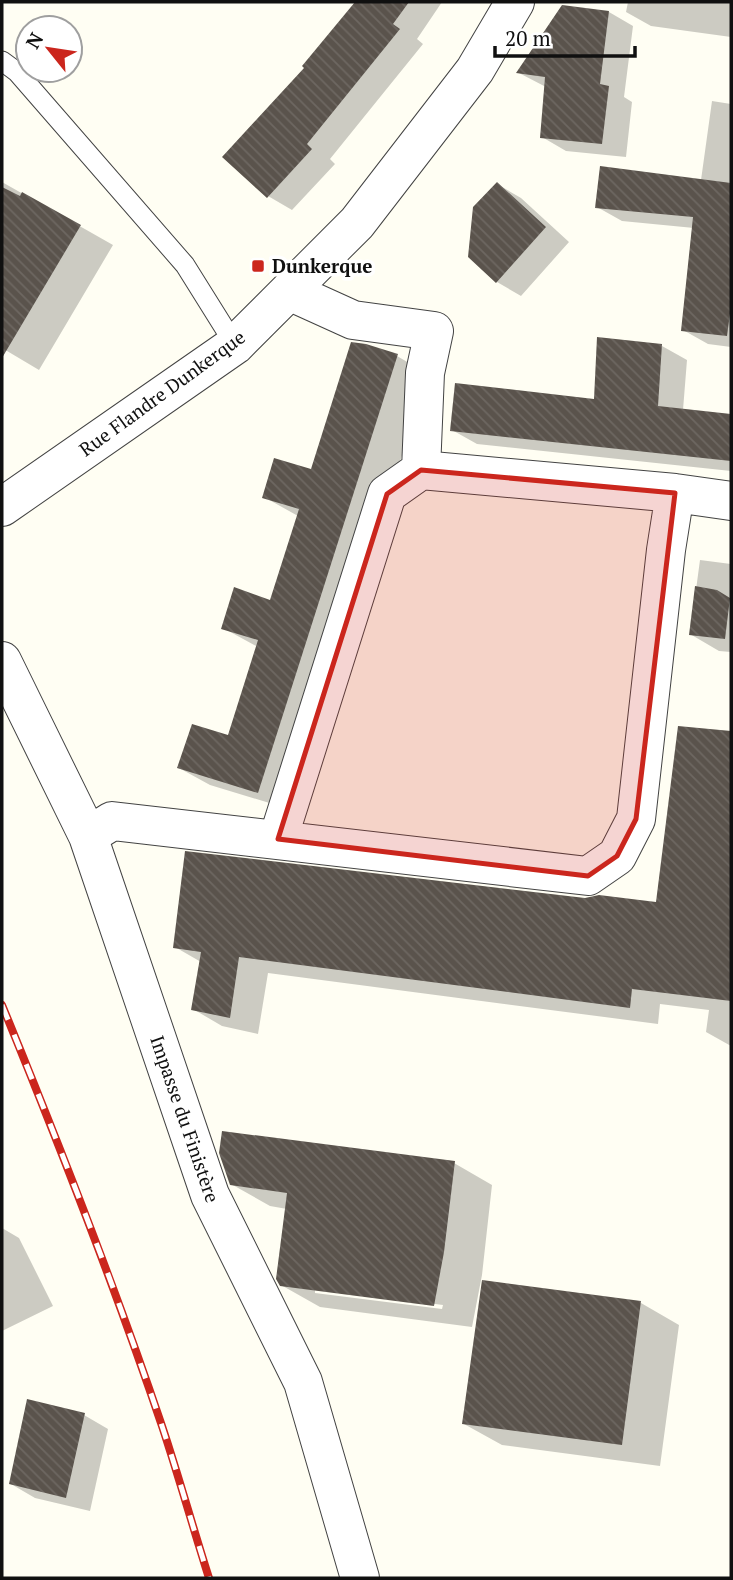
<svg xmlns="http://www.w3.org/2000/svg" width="733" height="1580" viewBox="0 0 733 1580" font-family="'PT Serif',serif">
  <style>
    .shadow { fill: #0003; fill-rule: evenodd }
    .building { fill: url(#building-back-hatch) }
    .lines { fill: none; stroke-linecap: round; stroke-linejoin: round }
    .service-casing { stroke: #434343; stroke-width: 21 }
    .minor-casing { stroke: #434343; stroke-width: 40 }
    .service { stroke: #fff; stroke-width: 19 }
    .minor { stroke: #fff; stroke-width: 38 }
    .rail-casing { stroke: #cb261d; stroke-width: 8 }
    .rail { stroke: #fff; stroke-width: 5; stroke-dasharray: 16; stroke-linecap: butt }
    .marked { fill: #cb261d; fill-opacity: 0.2; stroke: #cb261d; stroke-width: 5; stroke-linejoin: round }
    .poi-dot { fill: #cb261d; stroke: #fff; stroke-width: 2.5 }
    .labels { text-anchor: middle; stroke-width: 7; stroke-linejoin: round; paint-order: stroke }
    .poi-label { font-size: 19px; font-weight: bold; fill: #101010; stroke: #fff; text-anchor: start }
    .street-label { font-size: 19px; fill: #101010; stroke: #fff }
  </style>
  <defs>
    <pattern id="building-back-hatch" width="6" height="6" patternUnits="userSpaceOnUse" patternTransform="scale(1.75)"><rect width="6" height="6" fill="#5a534c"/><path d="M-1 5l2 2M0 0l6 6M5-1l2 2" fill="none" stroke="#6d6761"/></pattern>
  </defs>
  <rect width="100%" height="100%" fill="#fffef3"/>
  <!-- shadow -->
  <path class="shadow" d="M358,2H442L417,39L423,44L330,159L335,164L292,210L268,196L307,68L304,66Z
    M628,2H731V37L651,26L626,12Z
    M609,12L633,26L624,97L632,102L626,157L566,151L542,137L546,87L519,73Z
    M712,101L731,104V347L708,344L683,330L694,228L622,221L597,207L701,180Z
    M2,182L113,245L39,370L2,348Z
    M497,184L521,198L569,242L521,296L497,282Z
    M662,346L687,360L683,410L731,415V471L477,444L452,430L596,401Z
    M397,356L428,374L289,809L210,785L179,768L229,737L258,647L223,628L272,602L298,516L264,497L312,471Z
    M700,560L731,564V652L719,651L690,634Z
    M679,728L731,733V1046L706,1032L709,1010L660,1004L658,1024L268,973L258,1034L222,1026L193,1009L201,962L175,947L586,900L658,904Z
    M454,1163L492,1185L482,1275L472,1327L320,1307L281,1285L287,1209L270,1206L231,1184ZM315,1289L443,1305L442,1309L315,1293Z
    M2,1228L19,1238L53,1306L2,1331Z
    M641,1303L679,1325L660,1466L502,1445L464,1424Z
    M84,1415L108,1429L90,1511L35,1498L11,1484Z"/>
  <!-- building -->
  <path class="building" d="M355,2H409L393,24L400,29L307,144L312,149L267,198L222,157L304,68L302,66Z
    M562,5L609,11L600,84L609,86L602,144L540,138L545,77L516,73Z
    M600,166L731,183V306L727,336L681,331L693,217L595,208Z
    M497,182L546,227L496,283L468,257L473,207Z
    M2,187L20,196L22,192L81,225L2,358Z
    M597,337L662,344L658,406L731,414V461L450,431L455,383L594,399Z
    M351,342L366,344L398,354L258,793L177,768L192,724L228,735L258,640L221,629L234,587L270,600L299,509L262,498L274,458L311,469Z
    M695,586L717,590L730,598L725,639L689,635Z
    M678,726L731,731V1001L632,989L630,1008L239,957L230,1018L191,1010L201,952L173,948L185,851L585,898L599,895L656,902Z
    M222,1131L455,1161L444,1252L434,1306L280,1286L276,1279L287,1193L230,1185L219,1153Z
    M482,1280L641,1301L622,1445L462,1424Z
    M27,1399L85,1413L66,1498L9,1484Z"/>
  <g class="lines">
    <defs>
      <path id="service" d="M2,61L17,72L185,265L235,345"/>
      <path id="minor" d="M289,291L353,320L434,331L425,373L421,470
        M2,507L235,345L357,223L475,70L515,2
        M2,661L88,836L210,1195L303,1382L360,1578
        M88,836L112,821L588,876L617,856L636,819L666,550L675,493
        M278,839L387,494L421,470L675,493L731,501"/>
    </defs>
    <!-- service casing -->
    <use href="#service" class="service-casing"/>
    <!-- minor casing -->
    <use href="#minor" class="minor-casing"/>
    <!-- service -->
    <use href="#service" class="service"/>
    <!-- minor -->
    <use href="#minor" class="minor"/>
    <defs>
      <path id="rail" d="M2,1005C59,1144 114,1284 162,1426C179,1477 193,1528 209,1578"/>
    </defs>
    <!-- rail casing -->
    <use href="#rail" class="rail-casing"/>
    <!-- rail -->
    <use href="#rail" class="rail"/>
  </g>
  <!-- marked area -->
  <path class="marked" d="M421,470L675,493L636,819L617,856L588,876L278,839L387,494Z"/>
  <!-- markers -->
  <rect class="poi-dot" x="251" y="259" width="14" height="14" rx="3.5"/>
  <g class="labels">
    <!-- poi labels -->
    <g class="poi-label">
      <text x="272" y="273">Dunkerque</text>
    </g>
    <!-- street labels -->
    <g class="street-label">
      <text transform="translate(162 393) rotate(-36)" y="7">Rue Flandre Dunkerque</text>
      <text transform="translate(185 1119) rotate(71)" y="7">Impasse du Finistère</text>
    </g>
  </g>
  <!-- border -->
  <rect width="733" height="1580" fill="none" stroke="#101010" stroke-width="7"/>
  <!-- north arrow -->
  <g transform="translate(49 49) rotate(300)"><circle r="33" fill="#ffffff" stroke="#9f9f9f" stroke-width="2"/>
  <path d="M0-5L12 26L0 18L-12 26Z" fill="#cb261d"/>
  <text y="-10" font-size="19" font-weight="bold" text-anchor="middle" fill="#101010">N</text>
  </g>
  <!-- scale -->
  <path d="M495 46v10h140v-10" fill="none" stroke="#101010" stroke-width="3.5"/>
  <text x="505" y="46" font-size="21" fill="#101010" stroke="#ffffff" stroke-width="5" paint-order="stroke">20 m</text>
</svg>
